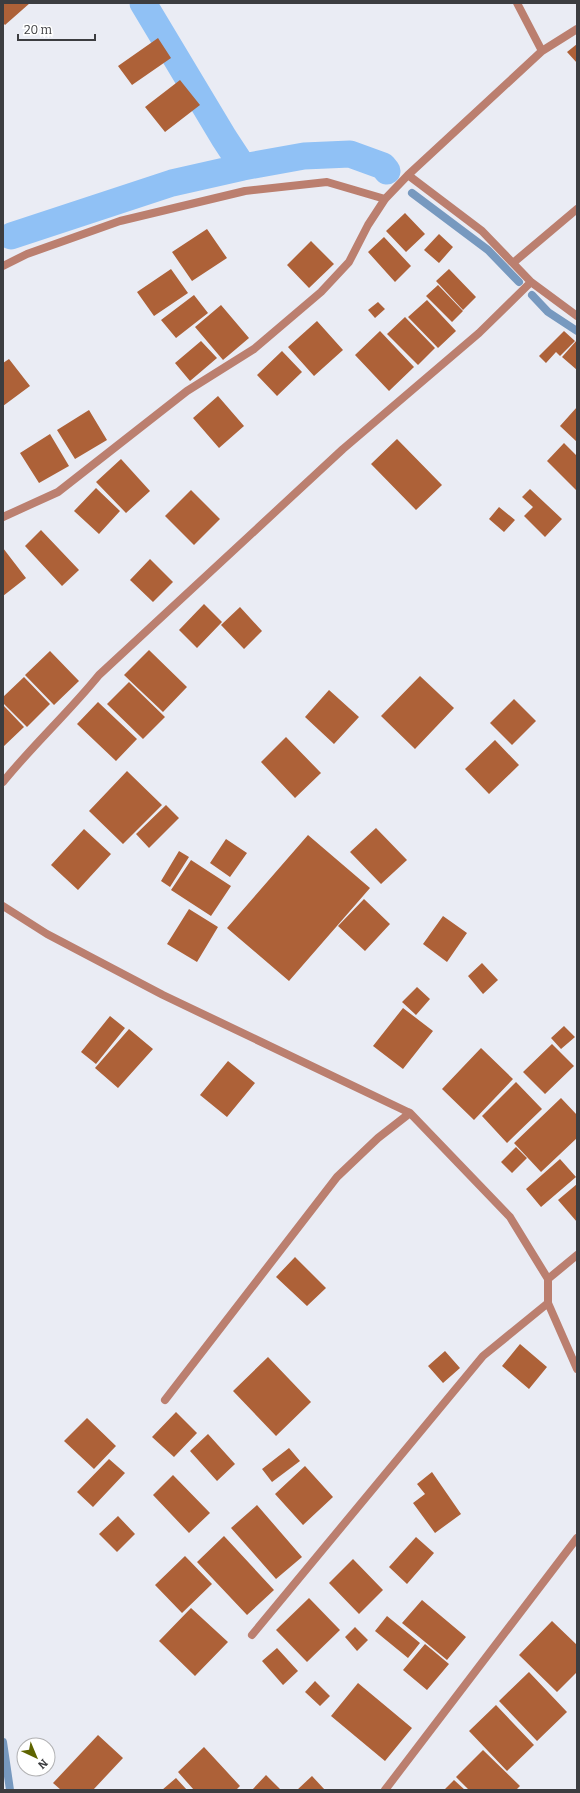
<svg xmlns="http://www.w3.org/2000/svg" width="580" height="1793" viewBox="0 0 580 1793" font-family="Bitter,serif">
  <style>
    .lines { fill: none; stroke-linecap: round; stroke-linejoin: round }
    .stream { stroke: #7799bf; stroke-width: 8 }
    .canal { stroke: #90c1f5; stroke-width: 27 }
    .building { fill: #ad6138 }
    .minor { stroke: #bb7f6f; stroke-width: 8 }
  </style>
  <rect width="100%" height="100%" fill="#eaecf4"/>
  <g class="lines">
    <!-- stream -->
    <path class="stream" d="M412,193L488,250L519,282
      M532,295L548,312L577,331
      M3,1742L10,1790"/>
    <!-- canal -->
    <path class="canal" d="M143,3L224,138L243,167
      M11,236L172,183L243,167L304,156L350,154L383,166L387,171"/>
  </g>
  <!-- building -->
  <path class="building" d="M3,3H30L5,25L3,23Z
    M158,38L171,58L132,85L118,66Z
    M577,44V63L567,52Z
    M180,80L200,105L165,132L145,107Z
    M405,213L425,234L406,252L386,231Z
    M207,229L227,258L192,281L172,252Z
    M439,234L453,247L439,263L424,250Z
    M384,237L411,266L395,282L368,252Z
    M311,241L334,264L309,288L287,265Z
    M171,269L188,293L154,316L137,292Z
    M449,269L476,297L463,310L436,281Z
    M438,285L463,311L452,322L426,296Z
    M194,295L208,313L176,338L161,320Z
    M427,300L456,331L438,348L408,317Z
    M378,302L385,309L375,318L368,310Z
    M221,305L249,338L223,360L195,327Z
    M405,317L435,348L418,365L387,334Z
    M317,321L343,350L314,376L288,347Z
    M380,331L414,367L389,391L355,355Z
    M564,331L575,341L560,356L556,352L546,363L539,356Z
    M577,340V370L562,357Z
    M201,341L217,358L190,381L175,363Z
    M282,351L302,372L277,396L257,375Z
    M9,359L30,386L3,406V363Z
    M218,396L244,426L219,448L193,418Z
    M577,407V442L560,426Z
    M89,410L107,440L75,459L57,430Z
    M50,434L69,466L39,483L20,453Z
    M397,439L442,485L416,510L371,464Z
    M564,443L577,456V491L547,461Z
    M121,459L150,491L126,513L96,482Z
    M96,488L120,511L99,534L74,511Z
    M530,489L562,519L545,537L524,516L533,507L522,497Z
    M191,490L220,519L194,545L165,516Z
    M499,507L515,520L504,532L489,519Z
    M41,530L79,570L62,586L25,546Z
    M3,548L26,578L3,596Z
    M150,559L173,582L153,602L130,580Z
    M204,604L222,622L197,648L179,630Z
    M240,607L262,631L244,649L221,625Z
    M149,650L187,687L163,712L124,675Z
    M50,651L79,681L54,705L25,675Z
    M420,676L454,708L415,749L381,716Z
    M24,677L50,704L27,727L3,703V697Z
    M129,682L165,717L143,739L107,704Z
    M329,690L359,717L334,744L305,717Z
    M514,699L536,721L512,745L490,723Z
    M98,702L137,739L116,761L77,724Z
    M3,705L24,727L3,747Z
    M286,737L321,773L295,798L261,762Z
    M495,740L519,765L489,794L465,769Z
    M127,771L162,805L123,844L89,811Z
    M166,805L179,818L149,848L136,834Z
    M376,828L407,860L381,884L350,852Z
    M84,829L111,854L78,890L51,865Z
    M308,835L370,888L289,981L227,928Z
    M226,839L247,853L230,877L210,863Z
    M179,851L189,857L170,887L161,881Z
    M191,860L231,886L211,916L171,890Z
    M364,899L390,924L365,951L338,926Z
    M189,909L218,927L197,962L167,944Z
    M443,916L467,933L447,962L423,944Z
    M482,963L498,980L483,994L468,976Z
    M417,987L430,999L416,1015L402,1002Z
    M403,1008L433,1031L403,1069L373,1046Z
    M110,1016L125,1028L96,1064L81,1052Z
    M564,1026L575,1037L561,1049L551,1038Z
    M129,1029L153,1049L118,1088L95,1068Z
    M552,1044L574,1066L545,1094L523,1072Z
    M481,1048L513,1079L474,1120L442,1089Z
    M228,1061L255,1083L227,1117L200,1095Z
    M516,1082L542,1109L507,1143L482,1116Z
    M561,1098L577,1115V1138L541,1172L514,1143Z
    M516,1147L527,1158L512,1173L501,1162Z
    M560,1159L576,1177L541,1207L526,1189Z
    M577,1184V1222L558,1200Z
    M295,1257L326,1288L307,1306L276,1277Z
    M520,1344L547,1367L529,1389L502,1366Z
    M445,1351L460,1368L443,1383L428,1366Z
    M268,1357L311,1402L276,1436L233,1391Z
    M176,1412L197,1433L174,1457L152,1437Z
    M87,1418L116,1446L94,1469L64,1441Z
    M208,1434L235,1464L217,1481L190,1451Z
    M289,1448L300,1461L272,1482L262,1469Z
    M109,1459L125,1473L93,1507L77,1492Z
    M305,1466L333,1497L303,1525L275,1494Z
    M432,1472L461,1514L435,1533L413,1503L425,1494L417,1484Z
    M173,1475L210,1513L189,1533L153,1495Z
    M257,1505L302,1557L276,1579L231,1528Z
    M118,1516L135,1534L117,1552L99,1534Z
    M224,1536L274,1590L247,1615L197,1562Z
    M416,1537L434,1553L407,1584L389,1567Z
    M185,1556L212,1584L182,1613L155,1585Z
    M353,1559L383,1590L359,1614L329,1583Z
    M309,1598L340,1630L307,1662L276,1630Z
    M422,1600L466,1637L447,1660L402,1623Z
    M191,1608L228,1642L195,1676L159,1641Z
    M387,1616L420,1643L408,1658L375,1631Z
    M552,1621L577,1645V1672L557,1692L519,1655Z
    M355,1627L368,1640L357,1651L345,1637Z
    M425,1644L449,1664L427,1690L403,1670Z
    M277,1648L298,1671L283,1685L262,1661Z
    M529,1672L567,1712L537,1741L499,1701Z
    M315,1681L330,1696L320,1706L305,1692Z
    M358,1683L412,1728L385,1761L331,1716Z
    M496,1705L534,1745L507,1771L469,1731Z
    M98,1735L123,1758L93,1790H61L53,1783Z
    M204,1747L240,1786L236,1790H194L178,1772Z
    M483,1750L520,1786L516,1790H469L456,1777Z
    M266,1775L281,1790H252Z
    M312,1776L325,1790H297Z
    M176,1778L187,1790H162Z
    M454,1780L465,1790H444Z"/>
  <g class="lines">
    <!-- minor -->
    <path class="minor" d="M517,3L542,51
      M408,175L482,231L531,282L577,316
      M513,263L577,209
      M3,266L27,254L120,221L245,191L327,182L385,199
      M3,517L58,492L187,391L254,349L321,292L349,262L368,225L385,199L408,175L542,51L577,29
      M3,782C33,745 69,712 99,675L343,449L479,333L531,282
      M3,906L47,934L163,995L410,1113L510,1217L548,1279V1303L577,1369
      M548,1279L577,1255
      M165,1400L337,1177L378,1138L410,1113
      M252,1635L483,1356L548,1303
      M385,1790L577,1538"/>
  </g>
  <!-- border -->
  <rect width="580" height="1793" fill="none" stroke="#3c3d40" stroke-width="8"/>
  <!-- north arrow -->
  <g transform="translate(36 1757) rotate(136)"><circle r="19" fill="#ffffff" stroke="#b1b1b3"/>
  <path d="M0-3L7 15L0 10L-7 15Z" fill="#5e6400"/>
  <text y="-6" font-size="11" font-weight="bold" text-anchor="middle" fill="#3c3d40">N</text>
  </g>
  <!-- scale -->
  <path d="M18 34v6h77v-6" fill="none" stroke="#3c3d40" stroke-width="2"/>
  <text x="24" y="34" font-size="12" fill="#3c3d40" stroke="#ffffff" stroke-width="3" paint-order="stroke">20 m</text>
</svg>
